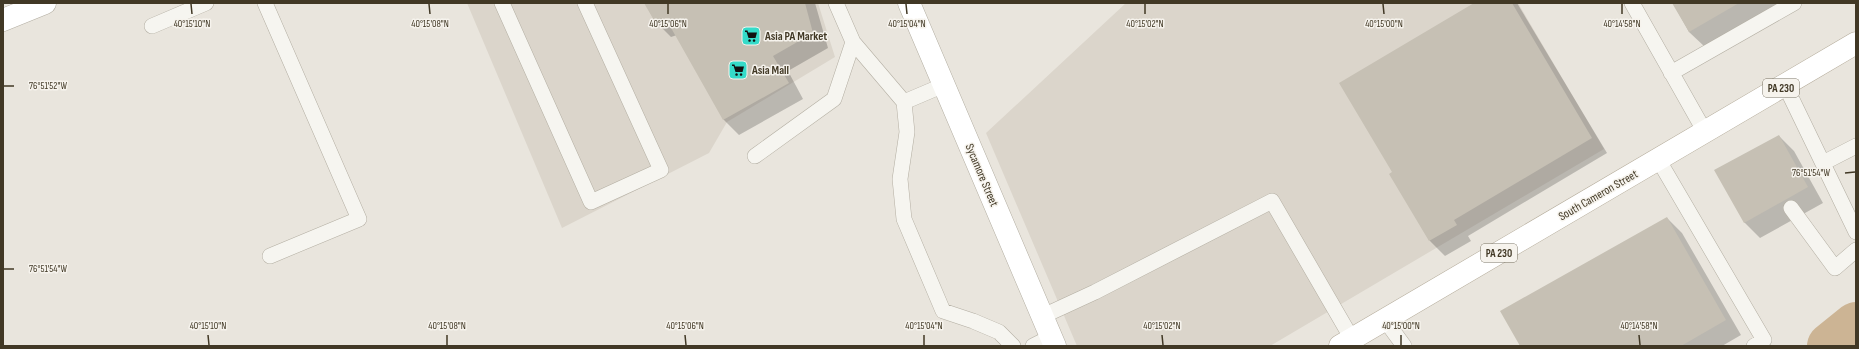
<svg xmlns="http://www.w3.org/2000/svg" width="1859" height="349" viewBox="0 0 1859 349" font-family="'Sofia Sans Condensed',sans-serif">
  <style>
    .built { fill: #dbd5cb }
    .shadow { fill: #0003 }
    .lines { fill: none; stroke-linecap: round; stroke-linejoin: round }
    .river { stroke: #ccb494; stroke-width: 46 }
    .building { fill: #c6c0b4 }
    .service-casing { stroke: #b3aea2; stroke-width: 16 }
    .secondary-casing { stroke: #b3aea2; stroke-width: 23 }
    .primary-casing { stroke: #b5ac9b; stroke-width: 23 }
    .service { stroke: #f6f5f0; stroke-width: 15 }
    .secondary { stroke: #fff; stroke-width: 22 }
    .primary { stroke: #fff; stroke-width: 22 }
    .ticks { fill: none; stroke: #413825; stroke-width: 1.5 }
    .labels { text-anchor: middle; stroke-width: 3; stroke-linejoin: round; paint-order: stroke }
    .shield { fill: #f6f3ed; stroke: #777061; stroke-width: 1 }
    .shield-label { font-size: 11px; font-weight: bold; fill: #413825 }
    .poi-label { font-size: 12px; font-weight: bold; fill: #413825; stroke: #f6f3ed; text-anchor: start }
    .street-label { font-size: 12px; fill: #413825; stroke: #f6f3ed }
    .ticks-label { font-size: 10px; text-anchor: middle; fill: #413825; stroke: #f6f3ed; stroke-width: 3; stroke-linejoin: round; paint-order: stroke }
  </style>
  <rect width="100%" height="100%" fill="#e9e5dd"/>
  <!-- built -->
  <path class="built" d="M467,3H818L835,57L727,122L709,153L562,228Z
    M1126,3H1518L1604,149L1270,346H1077L986,133Z"/>
  <!-- shadow -->
  <path class="shadow" d="M645,3H815L828,48L788,71L803,99L739,135L724,120L677,35L671,37L655,21Z
    M1476,3H1517L1607,153L1468,236L1471,241L1445,256L1430,241L1390,174L1393,172Z
    M1673,3H1781L1705,47L1689,32Z
    M1779,136L1794,151L1823,203L1760,238L1744,222Z
    M1667,218L1682,233L1741,335L1722,346H1521Z"/>
  <g class="lines">
    <!-- river -->
    <path class="river" d="M1830,346L1856,325"/>
  </g>
  <!-- building -->
  <path class="building" d="M644,3H805L813,33L773,56L789,83L723,120L666,19L655,22Z
    M1474,3H1512L1592,138L1454,220L1457,225L1429,241L1389,174L1392,172L1339,83Z
    M1672,3H1739L1689,32Z
    M1779,135L1808,187L1744,223L1714,170Z
    M1667,217L1726,320L1681,346H1520L1500,311Z"/>
  <g class="lines">
    <defs>
      <path id="service" d="M265,3L359,219L270,256
        M502,3L591,202L661,170L585,3
        M836,3L853,42L904,102L944,85
        M1632,3L1705,132
        M152,26L206,3
        M1671,73L1794,3
        M1785,85L1856,232
        M904,102L907,132L900,179L904,219L943,311L973,321L999,332L1013,346
        M755,156L834,99L853,42
        M1658,159L1764,340L1754,346
        M1823,163L1856,146
        M1791,208L1835,268L1856,250
        M1043,316L1095,292L1272,201L1352,339
        M1385,320L1404,346
        M1033,346L1051,337"/>
      <path id="secondary" d="M909,3L1055,346
        M3,20L45,3"/>
      <path id="primary" d="M1340,346L1856,43"/>
    </defs>
    <!-- service casing -->
    <use href="#service" class="service-casing"/>
    <!-- secondary casing -->
    <use href="#secondary" class="secondary-casing"/>
    <!-- primary casing -->
    <use href="#primary" class="primary-casing"/>
    <!-- service -->
    <use href="#service" class="service"/>
    <!-- secondary -->
    <use href="#secondary" class="secondary"/>
    <!-- primary -->
    <use href="#primary" class="primary"/>
  </g>
  <!-- ticks -->
  <path class="ticks" d="M191,4L192,14M429,4L430,14M668,4V14M906,4L907,14M1145,4V14M1383,4L1384,14M1622,4V14M4,86H14M1845,173L1855,172M4,269H14M208,335L209,345M447,335V345M685,335L686,345M924,335V345M1162,335L1163,345M1401,335V345M1639,335L1640,345"/>
  <!-- icons -->
  <defs>
    <symbol id="supermarket-square" viewBox="-11 -11 22 22"><rect x="-9" y="-9" width="18" height="18" rx="4" fill="#35dbc9" stroke="#f6f3ed"/><path d="M-6-5.5h2.5l.6 2H6L4.5 2H-2.5L-4.4-4H-6ZM-1.5 3.2a1.3 1.3 0 1 0 .1 0ZM3 3.2a1.3 1.3 0 1 0 .1 0Z" fill="#111"/></symbol>
  </defs>
  <g fill-rule="evenodd">
    <use href="#supermarket-square" x="740" y="25" width="22" height="22"/>
    <use href="#supermarket-square" x="727" y="59" width="22" height="22"/>
  </g>
  <g class="labels">
    <!-- shield labels -->
    <g class="shield">
      <rect x="1763" y="79" width="36" height="18" rx="3"/>
      <rect x="1481" y="244" width="36" height="18" rx="3"/>
    </g>
    <g class="shield-label">
      <text x="1781" y="92">PA 230</text>
      <text x="1499" y="257">PA 230</text>
    </g>
    <!-- poi labels -->
    <g class="poi-label">
      <text x="765" y="40">Asia PA Market</text>
      <text x="752" y="74">Asia Mall</text>
    </g>
    <!-- street labels -->
    <g class="street-label">
      <text transform="translate(982 175) rotate(67)" y="4">Sycamore Street</text>
      <text transform="translate(1598 195) rotate(-30)" y="4">South Cameron Street</text>
    </g>
  </g>
  <g class="ticks-label">
    <text x="192" y="27">40°15'10"N</text>
    <text x="430" y="27">40°15'08"N</text>
    <text x="668" y="27">40°15'06"N</text>
    <text x="907" y="27">40°15'04"N</text>
    <text x="1145" y="27">40°15'02"N</text>
    <text x="1384" y="27">40°15'00"N</text>
    <text x="1622" y="27">40°14'58"N</text>
    <text x="48" y="89">76°51'52"W</text>
    <text x="1811" y="176">76°51'54"W</text>
    <text x="48" y="272">76°51'54"W</text>
    <text x="208" y="329">40°15'10"N</text>
    <text x="447" y="329">40°15'08"N</text>
    <text x="685" y="329">40°15'06"N</text>
    <text x="924" y="329">40°15'04"N</text>
    <text x="1162" y="329">40°15'02"N</text>
    <text x="1401" y="329">40°15'00"N</text>
    <text x="1639" y="329">40°14'58"N</text>
  </g>
  <!-- border -->
  <rect width="1859" height="349" fill="none" stroke="#413825" stroke-width="8"/>
</svg>
